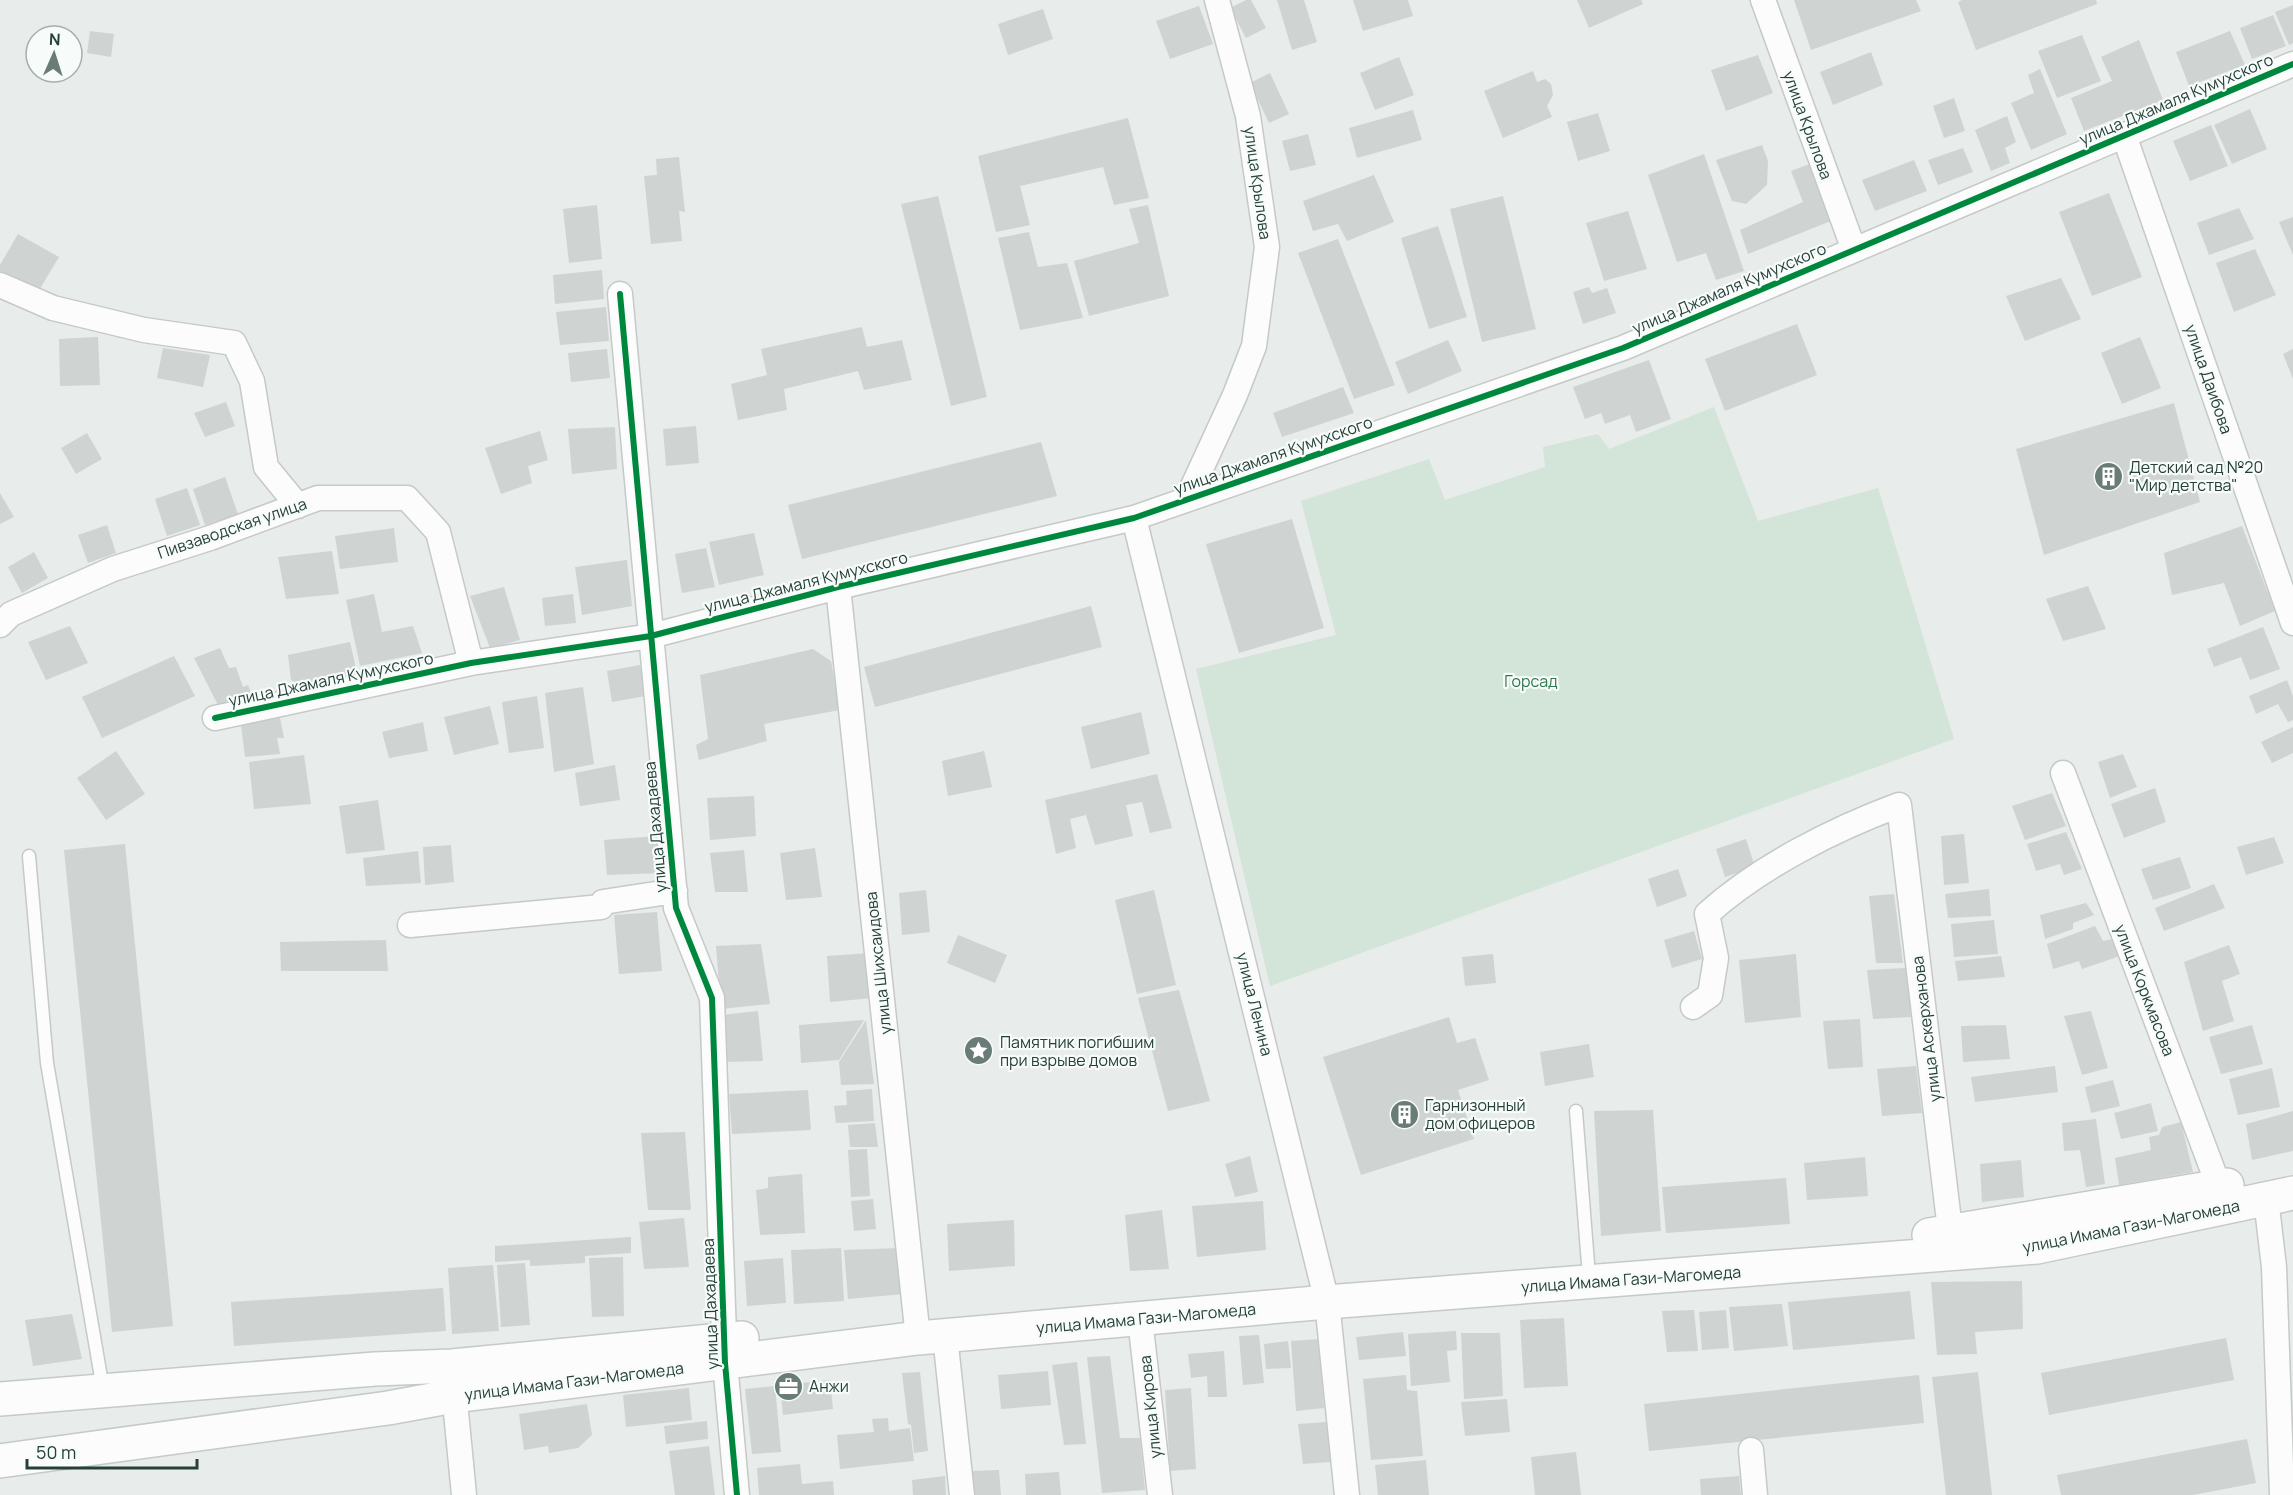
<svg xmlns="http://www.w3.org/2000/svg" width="2293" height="1495" viewBox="0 0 2293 1495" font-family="Manrope,sans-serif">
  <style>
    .green { fill: #d3e4d8 }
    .building { fill: #cfd4d2 }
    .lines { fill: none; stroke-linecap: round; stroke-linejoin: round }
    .lane-casing { stroke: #c5c9c7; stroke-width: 15 }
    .street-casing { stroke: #c5c9c7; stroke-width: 27 }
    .secondary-casing { stroke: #c4cac8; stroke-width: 36 }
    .lane { stroke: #fcfcfc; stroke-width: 12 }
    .street { stroke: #fcfcfc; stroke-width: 24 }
    .secondary { stroke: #fcfcfc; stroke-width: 33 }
    .cycleway-casing { stroke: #f7fbf9; stroke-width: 10 }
    .cycleway { stroke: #00873e; stroke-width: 6 }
    .labels { text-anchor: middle; stroke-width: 4.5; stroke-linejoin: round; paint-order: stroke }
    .street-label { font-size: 16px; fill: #264039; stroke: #f7fbf9 }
    .poi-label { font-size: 16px; fill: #264039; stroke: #f7fbf9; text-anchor: start }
    .park-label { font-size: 16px; fill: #31764c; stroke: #f7fbf9 }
  </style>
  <rect width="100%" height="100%" fill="#e8ecea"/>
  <!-- green -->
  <path class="green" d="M1714,407L1758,521L1878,488L1954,739L1270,986L1196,669L1336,635L1301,501L1429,459L1445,500L1545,467L1543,447L1598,434L1609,449Z"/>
  <!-- building -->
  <path class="building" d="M1246,0H1251L1266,28L1246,38L1230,8Z
    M1277,0H1304L1317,42L1292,50Z
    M1353,0H1408L1413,16L1363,31Z
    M1577,0H1641L1643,4L1589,28Z
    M1794,0H1916L1921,11L1811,50Z
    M1962,0H2096L2097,4L1976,50L1958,2Z
    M2293,5V43L2289,45L2275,12Z
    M1199,6L1213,44L1170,59L1156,21Z
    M1043,9L1053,39L1008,55L998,24Z
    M2273,15L2286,46L2252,59L2240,28Z
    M90,31L114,34L111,57L87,53Z
    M2230,31L2245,65L2189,86L2176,52Z
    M2082,35L2101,81L2057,98L2038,51Z
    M2139,40L2163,100L2084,131L2071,98L2112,81L2101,57Z
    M1871,52L1883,85L1833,105L1820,72Z
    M1758,55L1773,93L1726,111L1711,70Z
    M1399,57L1414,95L1375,110L1360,73Z
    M2040,69L2067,134L2031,150L2011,103L2034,93L2028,75Z
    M1533,71L1537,82L1545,79L1551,84L1553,95L1547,106L1552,117L1503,138L1484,91Z
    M1270,73L1289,114L1269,123L1250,83Z
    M1954,98L1965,131L1944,138L1933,106Z
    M2250,109L2267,149L2232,164L2214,125Z
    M1413,110L1422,140L1357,158L1349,128Z
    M1598,113L1610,151L1578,161L1567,122Z
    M2007,116L2016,142L2005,148L2010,163L1991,171L1975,130Z
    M1128,118L1149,198L1114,205L1103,167L1020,186L1030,225L996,232L978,156Z
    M2211,125L2228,166L2190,181L2173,141Z
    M1308,134L1316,165L1290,171L1282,141Z
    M1762,145L1768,161L1767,185L1746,204L1732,201L1716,160Z
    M1963,148L1973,172L1938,185L1928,160Z
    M1704,154L1744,271L1716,280L1706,253L1677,262L1648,175Z
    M679,157L685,212L679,211L682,241L651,244L644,176L657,175L656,159Z
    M1914,160L1927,191L1875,211L1862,180Z
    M1812,163L1831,221L1748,254L1740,230L1803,202L1791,171Z
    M1374,175L1394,222L1347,241L1338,224L1313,231L1303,201Z
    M2109,193L2142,277L2092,296L2059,212Z
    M938,196L987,397L951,406L901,204Z
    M1503,196L1536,329L1482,342L1450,209Z
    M597,205L602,259L569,263L563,209Z
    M1148,205L1169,296L1089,316L1074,261L1139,243L1129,209Z
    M2239,208L2254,239L2209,255L2197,223Z
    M1628,211L1647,269L1604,281L1586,223Z
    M2293,217V255L2279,222Z
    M1438,226L1467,317L1429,329L1401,238Z
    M1029,232L1038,267L1067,263L1083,318L1020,330L998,238Z
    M18,234L59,257L38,292L0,271V265Z
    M1338,239L1395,385L1354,399L1298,253Z
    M2255,249L2276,295L2234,312L2216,263Z
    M602,270L604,299L555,304L553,275Z
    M2061,278L2081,319L2025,341L2006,296Z
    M1589,287L1592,293L1607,288L1616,313L1583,324L1573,292Z
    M606,307L609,341L560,345L556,312Z
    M1797,324L1817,375L1725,411L1705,359Z
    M862,327L867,347L902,340L912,380L864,390L858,371L784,389L787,410L738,420L731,384L767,375L761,349Z
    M98,337L100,385L60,386L59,339Z
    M2140,337L2161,388L2122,404L2101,353Z
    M1448,340L1462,371L1408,394L1395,362Z
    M163,348L210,355L203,387L157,378Z
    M607,349L610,378L571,382L568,353Z
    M2293,349V379L2283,354Z
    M1649,360L1671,419L1636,432L1630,415L1605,424L1601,413L1585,419L1573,387Z
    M1343,387L1354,413L1282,437L1273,413Z
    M226,402L235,426L205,437L194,413Z
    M2174,403L2200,502L2044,555L2016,449Z
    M696,426L699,463L666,466L663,429Z
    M615,427L617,469L572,474L568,429Z
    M540,431L548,460L528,466L532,483L501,494L485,448Z
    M87,433L102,459L76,474L61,448Z
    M1041,442L1057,496L802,559L788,505Z
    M225,477L238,514L205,525L193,489Z
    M187,488L200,525L167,536L155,499Z
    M0,493L14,517L0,524Z
    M1292,519L1324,628L1239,653L1206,544Z
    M107,525L116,553L88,563L78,535Z
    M2242,526L2275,611L2240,626L2224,583L2172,595L2164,553Z
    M394,528L398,562L340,569L335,536Z
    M754,533L764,575L719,585L709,542Z
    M706,548L715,587L682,593L675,554Z
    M332,551L339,594L286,599L278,557Z
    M34,552L48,578L22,593L8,567Z
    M627,560L632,606L582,615L575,567Z
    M2088,586L2106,629L2063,641L2046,599Z
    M504,587L520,640L490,648L470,596Z
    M374,594L382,632L413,626L422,653L360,666L346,600Z
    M573,594L576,623L545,626L542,598Z
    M1091,606L1102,647L875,707L864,667Z
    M70,626L88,663L46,680L28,642Z
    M2263,627L2280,669L2250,680L2241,657L2214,667L2207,649Z
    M350,642L359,681L312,691L291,680L288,655Z
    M220,648L229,668L236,667L243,687L248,685L255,703L220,709L194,658Z
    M813,649L831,661L840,710L764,724L767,741L699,760L696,745L708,739L700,675Z
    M174,656L195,696L102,738L82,697Z
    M640,665L646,696L612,702L607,671Z
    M2287,680L2293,696V720L2288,722L2278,704L2256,714L2249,696Z
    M583,687L594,764L554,772L545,693Z
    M537,696L544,748L509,753L502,702Z
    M490,706L499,744L454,755L444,717Z
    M1141,712L1150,754L1091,769L1081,727Z
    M279,713L284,738H277L280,754L245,757L240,718Z
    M423,722L428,751L389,758L382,732Z
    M2293,727V753L2272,763L2261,742Z
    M116,751L145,794L106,820L77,778Z
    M984,751L992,787L948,796L942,761Z
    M2123,754L2137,787L2110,798L2098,762Z
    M304,755L311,804L254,809L249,762Z
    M615,765L620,800L580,806L575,773Z
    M1157,774L1172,828L1150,833L1142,802L1126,805L1133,836L1095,845L1086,815L1070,819L1076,848L1056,854L1045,800Z
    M2155,788L2166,822L2124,838L2111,804Z
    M2052,793L2066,826L2025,840L2012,806Z
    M754,796L756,836L710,840L707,798Z
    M378,800L385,850L346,854L339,806Z
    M2066,832L2082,869L2064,875L2060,864L2036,871L2027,844Z
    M1964,834L1969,883L1944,885L1941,836Z
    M658,836L662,873L607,875L604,840Z
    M2274,837L2284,863L2246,875L2237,847Z
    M1746,839L1755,867L1725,877L1716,849Z
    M125,844L173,1326L112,1332L64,850Z
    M451,845L454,882L425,885L423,847Z
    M815,848L822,897L786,900L780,853Z
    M744,850L748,892H715L710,853Z
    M418,851L421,883L366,886L363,858Z
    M2180,857L2191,888L2153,900L2141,869Z
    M1678,869L1687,896L1657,907L1648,879Z
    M2214,884L2225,908L2164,931L2155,908Z
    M1989,889L1991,916L1948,918L1945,894Z
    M926,890L930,932L902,935L899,893Z
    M1154,890L1176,985L1137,994L1115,900Z
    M1894,894L1903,963H1876L1869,896Z
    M2086,903L2094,915L2073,923V929L2045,939L2040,915Z
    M657,912L662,971L619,974L614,915Z
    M1994,920L1998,954L1954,957L1951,924Z
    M2095,926L2103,941L2113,939L2120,956L2082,969L2079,961L2053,969L2047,944Z
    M1694,931L1702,959L1672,968L1664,940Z
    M958,935L1007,955L995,983L947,963Z
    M386,940L388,971H281L280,942Z
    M761,944L770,1004L721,1009L716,946Z
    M2229,945L2240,974L2222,981L2234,1021L2203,1031L2184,962Z
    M870,953L873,998L830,1002L827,956Z
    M1493,954L1496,983L1465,986L1462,957Z
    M1796,954L1801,1017L1745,1023L1739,960Z
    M2001,956L2005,977L1958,981L1955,961Z
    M1906,968L1911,1017L1873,1019L1867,970Z
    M1179,990L1210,1101L1168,1111L1138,998Z
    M758,1011L763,1061L725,1062L722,1015Z
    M2091,1011L2108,1068L2082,1075L2064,1016Z
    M1449,1017L1457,1043L1475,1038L1489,1080L1458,1090L1474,1139L1361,1175L1323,1057Z
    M1860,1019L1863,1067L1828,1069L1823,1021Z
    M864,1020L839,1060L801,1063L799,1025Z
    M866,1020L874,1084L841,1085L839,1062Z
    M2006,1025L2010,1059L1963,1062L1961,1026Z
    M2252,1025L2263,1064L2221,1074L2209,1037Z
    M1589,1044L1594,1077L1545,1086L1540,1052Z
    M1916,1066L1922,1113L1882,1116L1877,1069Z
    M2055,1066L2058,1092L1975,1102L1971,1077Z
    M2272,1068L2280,1107L2238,1115L2229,1079Z
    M2113,1080L2120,1106L2091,1113L2085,1087Z
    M872,1089L874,1121L836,1123L834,1106L847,1105L846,1091Z
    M808,1090L811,1130L732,1134L729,1094Z
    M2151,1103L2158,1131L2121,1139L2114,1113Z
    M1653,1110L1661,1231L1601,1236L1594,1111Z
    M2293,1111V1151L2252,1160L2246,1124Z
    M2096,1119L2105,1184L2086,1187L2080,1150L2064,1151L2062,1123Z
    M2181,1122L2193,1172L2119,1185L2115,1158L2151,1150L2149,1137L2159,1135L2162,1127Z
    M875,1123L878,1147H850L848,1125Z
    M685,1132L691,1210H648L641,1133Z
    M867,1149L870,1196L851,1197L848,1150Z
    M1250,1156L1258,1192L1235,1197L1225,1164Z
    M1865,1157L1868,1196L1807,1200L1804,1163Z
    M2021,1160L2024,1197L1982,1202L1980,1164Z
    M802,1174L805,1233L760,1235L756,1190L768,1188V1177Z
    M1786,1178L1790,1224L1666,1233L1662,1187Z
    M873,1199L876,1229L854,1231L851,1201Z
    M1263,1201L1266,1250L1197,1257L1192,1206Z
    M1162,1210L1169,1269L1130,1271L1125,1215Z
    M684,1218L689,1267L644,1269L639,1222Z
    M1014,1220L1015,1266L949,1271L947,1224Z
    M631,1237V1253L585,1256V1263L530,1266V1260L495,1262V1246Z
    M841,1248L844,1301L794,1304L791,1250Z
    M900,1248L904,1294L848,1299L844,1250Z
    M623,1257L624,1316L592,1317L589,1258Z
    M783,1258L786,1303L747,1306L744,1261Z
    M525,1263L530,1325L501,1327L497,1265Z
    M493,1265L499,1331L452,1334L448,1268Z
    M2022,1281L2023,1329L1975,1332L1977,1354L1937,1355L1931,1282Z
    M443,1288L446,1331L234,1346L231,1302Z
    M1910,1291L1915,1339L1793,1350L1788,1302Z
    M1782,1304L1788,1346L1734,1351L1729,1307Z
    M1694,1310L1698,1351L1667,1352L1662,1311Z
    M1726,1310L1729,1348L1702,1350L1699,1312Z
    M72,1314L82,1359L33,1366L25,1320Z
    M1564,1318L1568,1386L1524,1388L1520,1320Z
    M1456,1331L1457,1350L1447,1351L1450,1382L1411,1386L1408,1334Z
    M1403,1332L1406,1356L1359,1360L1356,1337Z
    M1461,1333H1500L1503,1396L1464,1399Z
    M1259,1335L1264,1383L1243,1385L1239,1336Z
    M2226,1338L2234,1380L2049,1415L2041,1373Z
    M1319,1339L1324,1408L1296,1411L1291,1341Z
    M1288,1341L1291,1368L1266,1369L1264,1344Z
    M1224,1351L1227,1397H1208L1207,1376L1191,1378L1188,1354Z
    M1110,1356L1120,1438H1140L1145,1490L1102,1493L1087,1357Z
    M1077,1362L1086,1444L1064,1445L1052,1365Z
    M1048,1371L1051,1405L1001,1409L998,1375Z
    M920,1372L928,1451L914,1453L911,1425L908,1424L902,1373Z
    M1978,1372L1992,1495H1946L1932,1377Z
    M1406,1375L1407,1390L1417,1391L1423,1456L1371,1460L1363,1379Z
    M1919,1375L1924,1423L1649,1451L1644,1404Z
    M830,1380L833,1409L783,1415L780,1385Z
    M775,1386L781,1452L752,1454L745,1389Z
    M689,1388L692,1420L626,1427L623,1395Z
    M1191,1388L1196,1469L1170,1471L1165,1390Z
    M1507,1399L1510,1432L1465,1436L1461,1402Z
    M587,1404L592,1435L578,1448L549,1453L548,1446L524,1450L519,1414Z
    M888,1418L889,1431L910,1428L914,1461L840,1469L837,1435L874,1432L872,1419Z
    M707,1421L708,1439L666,1444L664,1426Z
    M1326,1422L1331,1462L1303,1464L1298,1424Z
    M2247,1439L2256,1483L2193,1495H2061L2057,1475Z
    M709,1446L715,1495H675L669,1451Z
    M1576,1452L1581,1495H1535L1531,1457Z
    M1426,1460L1429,1495H1378L1375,1465Z
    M800,1464L802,1484L833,1481L834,1495H759L757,1468Z
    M999,1470L1001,1495H974L972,1471Z
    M1059,1472L1061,1495H1026L1025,1474Z
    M945,1476L946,1495H913L912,1480Z
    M1739,1476L1741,1495H1701L1700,1479Z"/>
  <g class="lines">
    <defs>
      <path id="lane" d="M29,856L47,1063L103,1389
        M1576,1111L1588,1264"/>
      <path id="street" d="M1763,0L1854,250
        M2124,135L2293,623
        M0,285L53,308L144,330L234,343L252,381L266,467L298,506
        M620,294L676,908L712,998L725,1363L737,1495
        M1187,499L1235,395L1254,346L1267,247L1248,116L1217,0
        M1134,518L1327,1302L1347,1495
        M838,587L918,1338
        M0,625L11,614L113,569L210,538L318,498H407L438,532L471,663
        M215,718L471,663L651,636L838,587L1134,518L1623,348L2293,64
        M2063,773L2224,1200
        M410,925L601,907L603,902L675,891
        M1693,1007L1710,995L1716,958L1707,914C1759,867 1834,829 1899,805L1952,1246
        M2266,1199L2274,1267L2282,1495
        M1140,1319L1160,1495
        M945,1336L962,1495
        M453,1381L464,1495
        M1751,1450L1755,1495"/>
      <path id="secondary" d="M1929,1235L2227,1185
        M0,1399L375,1369L452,1366L742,1338
        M0,1461L388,1408L454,1396L918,1338L1327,1302L2037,1247L2293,1193"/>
    </defs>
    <!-- lane casing -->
    <use href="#lane" class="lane-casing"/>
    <!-- street casing -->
    <use href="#street" class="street-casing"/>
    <!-- secondary casing -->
    <use href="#secondary" class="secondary-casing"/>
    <!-- lane -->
    <use href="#lane" class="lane"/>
    <!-- street -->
    <use href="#street" class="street"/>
    <!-- secondary -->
    <use href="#secondary" class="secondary"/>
    <defs>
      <path id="cycleway" d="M620,294L676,908L712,998L725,1363L737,1495
        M215,718L471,663L651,636L838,587L1134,518L1623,348L2293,64"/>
    </defs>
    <!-- cycleway casing -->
    <use href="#cycleway" class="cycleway-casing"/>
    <!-- cycleway -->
    <use href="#cycleway" class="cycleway"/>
  </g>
  <!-- icons -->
  <defs>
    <symbol id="building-disc" viewBox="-11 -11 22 22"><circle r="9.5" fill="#6a7c77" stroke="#f7fbf9"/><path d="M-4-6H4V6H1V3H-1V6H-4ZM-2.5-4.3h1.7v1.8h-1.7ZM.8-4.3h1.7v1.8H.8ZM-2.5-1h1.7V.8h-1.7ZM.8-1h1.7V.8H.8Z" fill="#fff"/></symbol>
    <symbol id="sight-disc" viewBox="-11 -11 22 22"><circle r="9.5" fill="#6a7c77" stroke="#f7fbf9"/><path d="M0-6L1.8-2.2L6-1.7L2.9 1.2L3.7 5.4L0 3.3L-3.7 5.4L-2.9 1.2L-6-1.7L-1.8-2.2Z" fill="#fff"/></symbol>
    <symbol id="office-disc" viewBox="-11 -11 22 22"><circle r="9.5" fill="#6a7c77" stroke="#f7fbf9"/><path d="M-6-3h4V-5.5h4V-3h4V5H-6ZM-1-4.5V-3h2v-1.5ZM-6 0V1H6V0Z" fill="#fff"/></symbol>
  </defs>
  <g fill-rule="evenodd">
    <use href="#building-disc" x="2092" y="460" width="33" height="33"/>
    <use href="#sight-disc" x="962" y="1034" width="33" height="33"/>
    <use href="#building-disc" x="1388" y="1098" width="33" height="33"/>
    <use href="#office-disc" x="772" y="1370" width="33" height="33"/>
  </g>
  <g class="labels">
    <!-- street labels -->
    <g class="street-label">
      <text transform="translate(2176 99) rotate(-23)" y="6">улица Джамаля Кумухского</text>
      <text transform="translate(1808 125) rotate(70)" y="6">улица Крылова</text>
      <text transform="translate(1258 183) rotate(82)" y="6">улица Крылова</text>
      <text transform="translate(1729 288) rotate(-23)" y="6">улица Джамаля Кумухского</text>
      <text transform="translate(2209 379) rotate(71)" y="6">улица Даибова</text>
      <text transform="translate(1273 455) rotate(-19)" y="6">улица Джамаля Кумухского</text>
      <text transform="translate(232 528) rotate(-19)" y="6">Пивзаводская улица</text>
      <text transform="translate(806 582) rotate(-14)" y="6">улица Джамаля Кумухского</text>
      <text transform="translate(331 679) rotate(-12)" y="6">улица Джамаля Кумухского</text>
      <text transform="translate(655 827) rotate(-95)" y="6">улица Дахадаева</text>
      <text transform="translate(878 963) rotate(-96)" y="6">улица Шихсаидова</text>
      <text transform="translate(2145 990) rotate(69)" y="6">улица Коркмасова</text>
      <text transform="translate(1255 1004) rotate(76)" y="6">улица Ленина</text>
      <text transform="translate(1926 1029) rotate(-97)" y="6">улица Аскерханова</text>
      <text transform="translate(2131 1226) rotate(-11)" y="6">улица Имама Гази-Магомеда</text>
      <text transform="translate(1631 1279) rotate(-4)" y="6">улица Имама Гази-Магомеда</text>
      <text transform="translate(710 1304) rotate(-92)" y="6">улица Дахадаева</text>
      <text transform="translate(1146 1318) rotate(-5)" y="6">улица Имама Гази-Магомеда</text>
      <text transform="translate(574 1381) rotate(-7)" y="6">улица Имама Гази-Магомеда</text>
      <text transform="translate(1150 1407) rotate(-96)" y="6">улица Кирова</text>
    </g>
    <!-- poi labels -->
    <g class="poi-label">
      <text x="2129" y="473">Детский сад №20<tspan x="2129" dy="18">"Мир детства"</tspan></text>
      <text x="1000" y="1048">Памятник погибшим<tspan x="1000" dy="18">при взрыве домов</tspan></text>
      <text x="1425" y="1111">Гарнизонный<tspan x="1425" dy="18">дом офицеров</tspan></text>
      <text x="809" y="1392">Анжи</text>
    </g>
    <!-- park labels -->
    <g class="park-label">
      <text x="1531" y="687">Горсад</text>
    </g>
  </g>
  <!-- north arrow -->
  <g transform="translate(54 54) rotate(3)"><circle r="28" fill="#f7fbf9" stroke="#a3b0ac" stroke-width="1.5"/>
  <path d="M0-4.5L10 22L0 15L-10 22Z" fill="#6a7c77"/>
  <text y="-9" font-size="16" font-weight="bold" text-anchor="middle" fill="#264039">N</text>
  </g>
  <!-- scale -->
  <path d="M27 1459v9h170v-9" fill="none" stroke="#264039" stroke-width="3"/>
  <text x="36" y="1459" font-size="18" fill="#264039" stroke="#f7fbf9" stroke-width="4.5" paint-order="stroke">50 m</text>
</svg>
